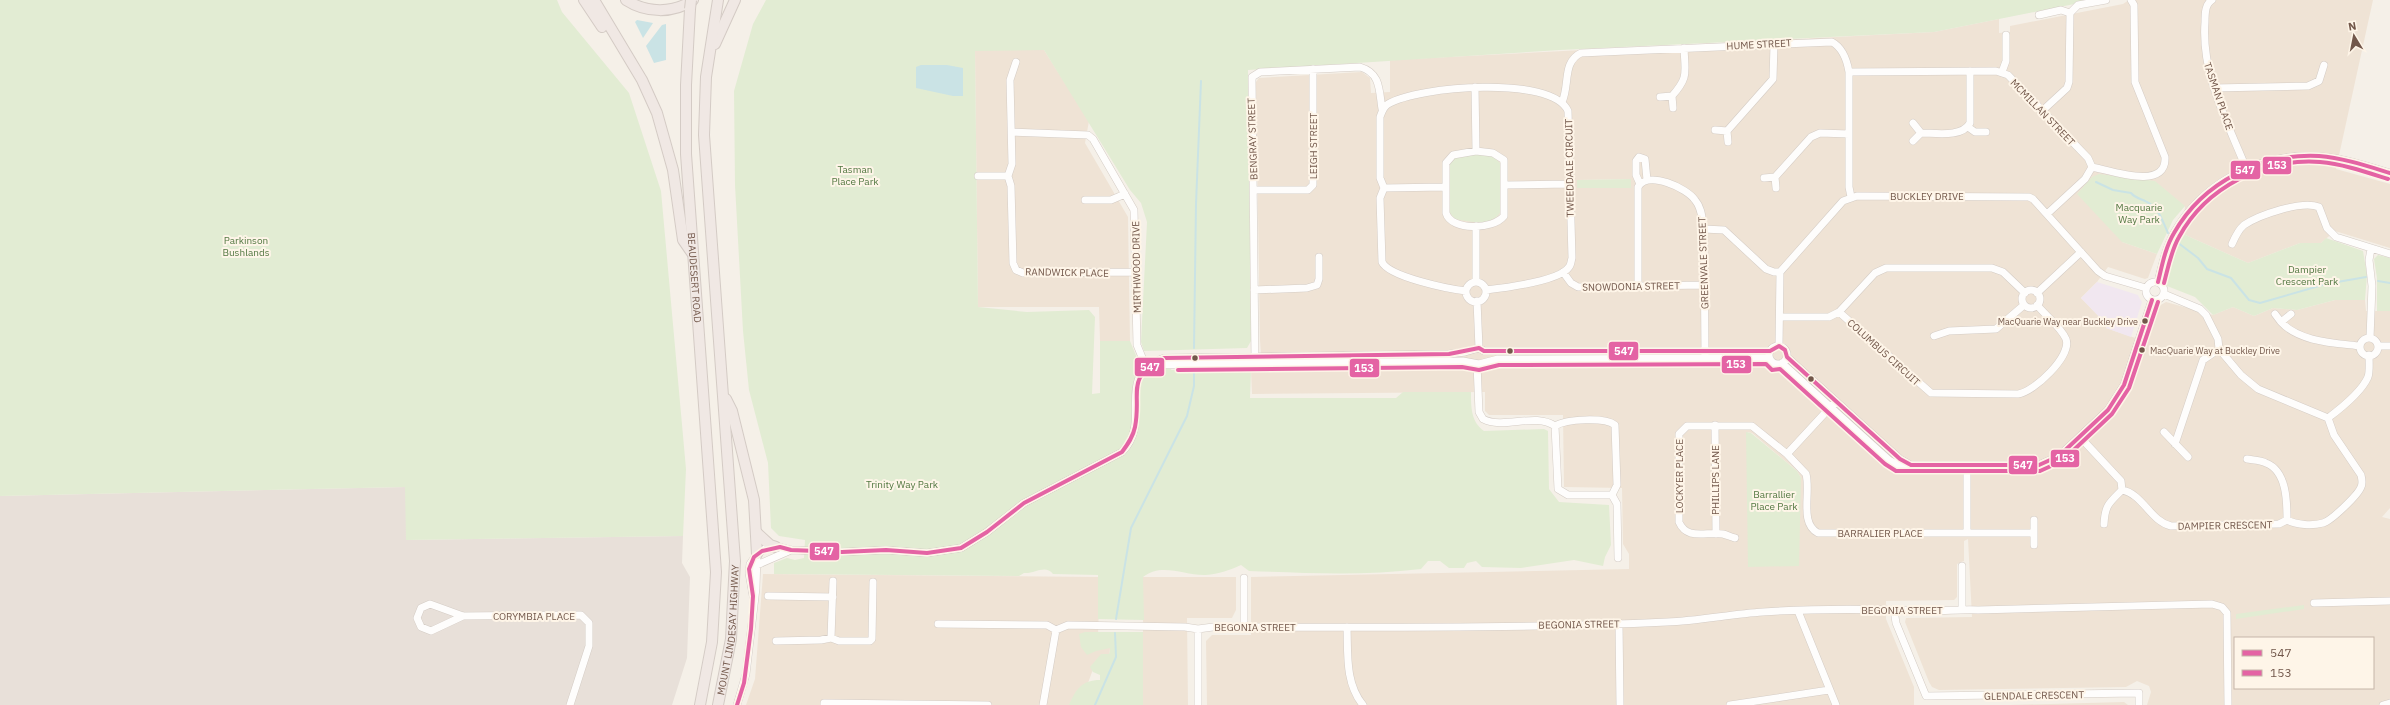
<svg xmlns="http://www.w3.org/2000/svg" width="2390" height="705" viewBox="0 0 2390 705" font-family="'IBM Plex Sans',sans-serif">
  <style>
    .residential { fill: #efe3d5; fill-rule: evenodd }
    .industrial { fill: #e8e0d9 }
    .education { fill: #f1e7f0 }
    .green { fill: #e2ecd3 }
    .water { fill: #cae3e5 }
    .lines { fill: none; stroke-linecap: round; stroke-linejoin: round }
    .stream { stroke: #cae3e5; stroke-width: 2 }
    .minor-casing { stroke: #d4ccc5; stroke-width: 8 }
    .highway-casing { stroke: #d4cbc5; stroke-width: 12 }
    .minor { stroke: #fefdfc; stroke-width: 7 }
    .highway { stroke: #f0e8e4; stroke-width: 10 }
    .highway-bridge-casing { stroke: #d4cbc5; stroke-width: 12; stroke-linecap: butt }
    .highway-bridge { stroke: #f0e8e4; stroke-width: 10 }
    .bus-1-casing { stroke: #fef5e8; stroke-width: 7 }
    .bus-2-casing { stroke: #fef5e8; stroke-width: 7 }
    .bus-1 { stroke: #e463a4; stroke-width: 4 }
    .bus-2 { stroke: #e463a4; stroke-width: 4 }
    .bus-dot { fill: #72574a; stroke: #fef5e8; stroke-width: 1.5 }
    .labels { text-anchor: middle; stroke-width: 4; stroke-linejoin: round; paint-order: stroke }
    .bus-label { font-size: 9px; fill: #72574a; stroke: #fef5e8; text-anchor: end }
    .street-label { font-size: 10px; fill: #72574a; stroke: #fef5e8 }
    .park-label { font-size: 10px; fill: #537842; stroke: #fef5e8 }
    .line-badge { stroke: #fef5e8; stroke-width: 1.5 }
    .badge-label { font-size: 11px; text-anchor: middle; font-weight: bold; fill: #fff }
  </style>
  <rect width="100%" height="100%" fill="#f5f0e8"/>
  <!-- residential -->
  <path class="residential" d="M2129,0H2373L2336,169L2390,184V248L2335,231L2321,243H2300L2248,263L2183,234L2185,206L2122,242L2157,254L2148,278L2145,279L2108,267L2097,282L2081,298L2107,325L2106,328L2147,342L2157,307L2166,302L2213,315L2233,307L2254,316L2273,308L2297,310L2335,300H2365L2366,311H2390V508L2382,517L2390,519V705H2147L2151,692L2149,686L2137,681L2126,687L1939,690L1932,687L1929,682L1905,622L1906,618L1972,617L1968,539L1964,541V561L1957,564V597L1954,600L1886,601V619L1914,687V705H1207L1206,641L1212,635H1251V577L1629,569V554L1623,544L1622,488L1564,487L1563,415H1489L1485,411V392L1252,394L1251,370L1262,369L1260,340L1256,82L1259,78L1362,72L1370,78L1371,93L1390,92V60L1934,32L1999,19V33L2010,32V26L2123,4ZM1630,179V188H1577L1578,180ZM1747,432L1752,433L1797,471L1801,478ZM2235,638H2373V688H2235Z
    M975,50H1044L1089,121L1085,143L1128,217L1130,341H1100L1099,307H978Z
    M763,574L1100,577L1098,635H1111L1109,661H1096L1080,705H746L755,679Z
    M1143,577H1236V610L1232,618H1187L1188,705H1143Z
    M2124,702L2128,705H2010Z"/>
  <!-- industrial -->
  <path class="industrial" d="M406,487V540L683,536L682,563L690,577L687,658L672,705H0V496Z"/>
  <!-- education -->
  <path class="education" d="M2097,282L2138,295L2140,299L2142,302L2131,337L2106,328L2107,325L2081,298Z"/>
  <!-- green -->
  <path class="green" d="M0,0H557L562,12L629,93L661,191L686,469L683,536L406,540L405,487L0,496Z
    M766,0H2094L1934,32L1560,50L1248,70L1251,341L1247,348L1144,351L1141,342L1147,222L1141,203L1130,190L1044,50L975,51L978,307L1027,312L1089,310L1095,317L1092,394L1100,393V341H1130L1142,370L1167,367L1172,370H1251L1250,398H1396L1403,392H1471C1471,407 1471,422 1484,431L1544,429L1548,431L1549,489L1559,502L1609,505L1611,545L1605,557L1603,566L1574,560L1521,568L1482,567L1476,561L1467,563L1464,568H1449L1440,561H1428L1421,569C1364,576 1306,573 1249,571L1241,565C1231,570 1218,574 1206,575C1185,576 1162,562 1143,577L1144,620L1098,619V575L1053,574C1045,564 1035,574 1024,573L1019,576L774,574V563L787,558L795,560L804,558L805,540L779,536L771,528L768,463L749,390L743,331L735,185L734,91L753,24Z
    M1472,154L1491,155L1500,163L1501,211C1493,227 1469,222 1455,219L1449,212V163L1454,157Z
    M2099,174L2155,181L2185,206L2173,220L2157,254L2122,242L2077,194L2092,177Z
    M1631,179V188H1577V180Z
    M2183,234L2248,263L2300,243H2321L2326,238L2363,251L2367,275L2365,300H2335L2297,310L2273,308L2254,316L2233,307L2213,315L2195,297L2167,286C2165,268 2173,249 2183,234Z
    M2378,255L2390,258V311H2377V278L2374,259Z
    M1746,432L1751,433L1797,471L1801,478L1799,566L1748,567Z
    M2304,605V609L2236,619V614Z
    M1085,632H1143V705H1069C1076,689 1082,680 1100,680V675L1093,672L1090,667L1101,654H1109L1110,651V648L1096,651L1087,655L1081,647L1079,634Z"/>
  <!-- water -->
  <path class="water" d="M637,20L653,23L643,38L635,22Z
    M666,24V60L654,63L646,46L662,25Z
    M921,65H947L963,68V96H953L916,88V67Z"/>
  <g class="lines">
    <!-- stream -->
    <path class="stream" d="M2096,182L2113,190L2131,193C2136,199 2140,198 2147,202C2159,208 2163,222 2168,233
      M2177,242L2198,258L2207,269L2231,278L2249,300L2260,303L2326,284L2366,277
      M2378,281L2390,283
      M1194,348L1196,204L1201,81
      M1116,619L1131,528L1187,416L1194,386V371
      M1095,705L1116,657L1115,633"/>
    <defs>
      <path id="minor" d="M2212,0C2205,4 2205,14 2205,22C2201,74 2227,121 2246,168
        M2039,15L2061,10L2070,13
        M1016,62L1010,80L1012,164L1008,176L1011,186L1013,263L1016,270L1023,273L1136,272
        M1849,72L1996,71L2008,75L2088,158L2092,167L2085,179L2047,214
        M2002,72L2006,61V35
        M1475,87L1476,151
        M2214,88L2308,86L2319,81L2324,65
        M1672,96C1689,77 1685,73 1684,48
        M1660,97L1672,96L1673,108
        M1562,102C1570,85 1562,62 1581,53L1832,42C1843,48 1847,60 1849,72V187L1851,197
        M2041,112L2067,88L2069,82L2070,13L2078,5L2106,0
        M1913,123L1921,133L1913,141
        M1968,127L1975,132H1986
        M1715,130L1727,131L1728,142
        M1727,131L1773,79L1774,44
        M1012,132L1088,135L1093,139L1134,210L1137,345L1146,367
        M1921,133C1935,133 1962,138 1970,123V71
        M1476,151L1493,153L1504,160V216C1493,230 1451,231 1446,213V163L1453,155Z
        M2092,167C2112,171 2167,191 2165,157L2135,82L2134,5L2131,0
        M978,176H1008
        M1775,177L1811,137L1820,133L1849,134
        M1764,178L1775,177L1776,188
        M1640,184L1636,175V161L1639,157L1645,159L1647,180
        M1505,185L1570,184
        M1384,188L1445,187
        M1254,190H1308L1313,185V69
        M1085,200H1111L1125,194
        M1704,229L1724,230L1766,269L1774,272H1780
        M2232,244C2235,237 2238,230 2244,225C2259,215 2302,200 2319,207L2327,228L2336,237L2390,254
        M1563,272L1571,283L1578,287L1704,285
        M2146 291a9 9 0 1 1 18 0a9 9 0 1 1-18 0Z
        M1476,282V226
        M2158,282C2162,265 2166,248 2174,233C2201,185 2255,155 2310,156C2337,156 2364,165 2390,173
        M1466 292a10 10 0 1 1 20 0a10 10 0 1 1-20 0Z
        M1638,287V187C1648,170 1687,188 1695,200C1702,208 1702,219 1704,229L1705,355
        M1254,290L1307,288L1317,285L1319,279V257
        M2022 299a9 9 0 1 1 18 0a9 9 0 1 1-18 0Z
        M1466,291C1449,289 1389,277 1382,262L1380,198L1384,188L1380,178V117C1382,112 1383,107 1388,104C1418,86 1552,75 1568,111L1572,258C1571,261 1571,265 1569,267C1560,281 1503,288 1486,290
        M2025,293L2003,272L1992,268H1886L1875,273L1839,312L1931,393L2018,394C2034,392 2072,356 2066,339C2061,327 2045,315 2037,305
        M2037,293L2081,252
        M1477,301L1479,348
        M2275,314L2281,322L2291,314
        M1780,317H1829L1839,312
        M2281,322C2299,342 2335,343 2360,346
        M1934,336L1949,331L1996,329L2024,305
        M2370,338L2372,286L2369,260L2371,249
        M2360 347a9 9 0 1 1 18 0a9 9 0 1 1-18 0Z
        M1779,346L1780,272L1843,201L1857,196L2029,197L2033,199L2098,271L2105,276L2146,288
        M2378,346H2390
        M1769 355a9 9 0 1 1 18 0a9 9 0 1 1-18 0Z
        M1787,357L1900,459L1909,464
        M1255,361L1252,77L1260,72L1360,67C1381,73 1379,91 1382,109
        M1782,363L1889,460L1898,465H2039L2059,456L2108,410L2124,385L2152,300
        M1477,364L1479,412L1483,419C1504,430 1535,412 1555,426
        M1153,365L1463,361L1479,364L1498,359L1769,358
        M2328,418C2340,409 2362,391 2368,377C2370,371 2369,362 2369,355
        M1715,425L1716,534
        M1555,426L1558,489L1568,495H1612L1617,504L1618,558
        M1555,426C1566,419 1605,417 1615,425L1617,485L1612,495
        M2164,432L2188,457
        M2080,437L2121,481L2122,490C2143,494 2150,521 2171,526L2279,524L2287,520C2297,525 2312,526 2323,523C2331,521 2358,495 2361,487C2363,483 2362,480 2361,475L2334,435L2328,418L2258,389L2241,375L2219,349L2218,339L2206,315L2200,309L2164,294
        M2175,444L2203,360L2219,349
        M1787,454L1806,474C1811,493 1799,523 1818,533H2034
        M2247,459C2253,460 2261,460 2266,463C2287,471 2287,502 2287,520
        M2104,524C2105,505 2109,503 2122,490
        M1967,533V465
        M1735,538C1731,537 1727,535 1723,534C1707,531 1687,541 1679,522V434L1687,426H1752L1787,454L1836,401
        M2034,545V520
        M757,565L791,550
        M1962,566V609
        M753,596L749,573L750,564L757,554L765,549L780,547L791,550L842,552L886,550L927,553L961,548L987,532L1024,503L1122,452C1154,420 1112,376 1164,358L1449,354L1465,352L1479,348L1484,351H1770
        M768,596L833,597
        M2314,603L2390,601
        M1894,610L1896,623L1926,696L2139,693V705
        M1798,611L1836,705
        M463,616L431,631L421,627L417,618L421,608L430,604L463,616L581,615L589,623V646L570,705
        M1619,623L1620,705
        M938,624L1047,625L1056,630L1068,625L1185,627L1198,629L1213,627C1364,627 1516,629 1667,622C1699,621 1731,614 1763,612C1819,608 1876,609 1932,611C1948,611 1963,609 1978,610L2212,604L2222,607L2227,613L2228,705
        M1244,627V578
        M1347,627C1348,654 1345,683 1363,705
        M1198,629V705
        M831,638L833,581
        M776,641L821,640L831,638L839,641H870L872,639L873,582
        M737,705L746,674L756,588L757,554
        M824,705V703L988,705
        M1043,705L1056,630
        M1730,705L1829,690
        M2383,705L2390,703"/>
      <g id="highway">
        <path d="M584,0L602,27"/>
        <path d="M594,0L642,80L657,113L673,170L683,240L692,253"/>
        <path d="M626,0C646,13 673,14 693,0"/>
        <path id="s1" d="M690,9L686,85V154L716,572L712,642L700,705"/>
        <path d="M715,44L735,0"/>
        <path d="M726,399L732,411L754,500L757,554"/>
        <path d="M757,533L770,545L776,547"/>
        <path id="s2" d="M718,705L731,639L735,561L704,135L706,77L718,0"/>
      </g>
    </defs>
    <!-- minor casing -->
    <use href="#minor" class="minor-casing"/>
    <!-- highway casing -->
    <use href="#highway" class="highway-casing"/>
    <!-- minor -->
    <use href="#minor" class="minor"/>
    <!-- highway -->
    <use href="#highway" class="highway"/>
    <defs>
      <path id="highway-bridge" d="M690,9L691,0"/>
    </defs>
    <!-- highway-bridge casing -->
    <use href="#highway-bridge" class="highway-bridge-casing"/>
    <!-- highway-bridge -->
    <use href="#highway-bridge" class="highway-bridge"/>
    <defs>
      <path id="bus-1" d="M2158,282C2162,266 2165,248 2174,233C2203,182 2261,153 2319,156C2343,158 2367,166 2390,173
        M737,705L744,683L751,629L753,596L749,569L754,557L762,551L780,547L791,550L842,552L886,550L927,553L961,548L987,532L1024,503L1122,452C1128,444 1133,437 1135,427C1142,392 1124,378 1164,358L1449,354L1479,348L1484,351H1770L1779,346L1785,350L1787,357L1900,459L1911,465H2039L2059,456L2108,410L2124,385L2152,300"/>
      <path id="bus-2" d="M2164,283C2168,268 2171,251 2179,237C2206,187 2264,158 2320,162C2343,164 2366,172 2388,179
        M1178,370L1462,367L1479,370L1499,365L1766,364L1772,370L1780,369L1885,464L1896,471H2040L2062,461L2112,414L2129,388L2158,302"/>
    </defs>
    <!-- bus-1 casing -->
    <use href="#bus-1" class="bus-1-casing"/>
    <!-- bus-2 casing -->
    <use href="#bus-2" class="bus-2-casing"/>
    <!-- bus-1 -->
    <use href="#bus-1" class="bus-1"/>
    <!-- bus-2 -->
    <use href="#bus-2" class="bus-2"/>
  </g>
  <!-- markers -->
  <g class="bus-dot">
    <circle cx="2145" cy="321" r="3.5"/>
    <circle cx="2142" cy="350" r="3.5"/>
    <circle cx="1510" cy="351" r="3.5"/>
    <circle cx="1195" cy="358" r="3.5"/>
    <circle cx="1811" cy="379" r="3.5"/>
  </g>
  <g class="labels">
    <!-- bus labels -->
    <g class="bus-label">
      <text x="2138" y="325">MacQuarie Way near Buckley Drive</text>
      <text x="2150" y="354" text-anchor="start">MacQuarie Way at Buckley Drive</text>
    </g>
    <!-- street labels -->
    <g class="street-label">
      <text transform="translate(1759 44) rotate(-3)" y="4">HUME STREET</text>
      <text transform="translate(2219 96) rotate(71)" y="4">TASMAN PLACE</text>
      <text transform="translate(2043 112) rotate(46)" y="4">MCMILLAN STREET</text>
      <text transform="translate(1252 139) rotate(-92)" y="4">BENGRAY STREET</text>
      <text transform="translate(1313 146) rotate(-90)" y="4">LEIGH STREET</text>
      <text transform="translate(1569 168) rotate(-91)" y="4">TWEEDDALE CIRCUIT</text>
      <text x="1927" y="200">BUCKLEY DRIVE</text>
      <text transform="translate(1703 263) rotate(-92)" y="4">GREENVALE STREET</text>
      <text transform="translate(1136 267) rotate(-91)" y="4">MIRTHWOOD DRIVE</text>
      <text transform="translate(1067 272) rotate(1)" y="4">RANDWICK PLACE</text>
      <text dy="4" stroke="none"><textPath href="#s1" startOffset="269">BEAUDESERT ROAD</textPath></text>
      <text transform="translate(1631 286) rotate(-1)" y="4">SNOWDONIA STREET</text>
      <text transform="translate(1884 352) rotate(42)" y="4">COLUMBUS CIRCUIT</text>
      <text transform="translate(1679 476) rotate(-90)" y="4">LOCKYER PLACE</text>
      <text transform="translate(1715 480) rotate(-90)" y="4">PHILLIPS LANE</text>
      <text transform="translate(2225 525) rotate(-1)" y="4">DAMPIER CRESCENT</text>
      <text x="1880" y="537">BARRALIER PLACE</text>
      <text x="1902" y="614">BEGONIA STREET</text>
      <text x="534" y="620">CORYMBIA PLACE</text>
      <text transform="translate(1579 624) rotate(-1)" y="4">BEGONIA STREET</text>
      <text x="1255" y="631">BEGONIA STREET</text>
      <text dy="4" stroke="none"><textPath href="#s2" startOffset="76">MOUNT LINDESAY HIGHWAY</textPath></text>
      <text transform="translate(2034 695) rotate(-1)" y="4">GLENDALE CRESCENT</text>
    </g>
    <!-- park labels -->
    <g class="park-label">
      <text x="855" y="173">Tasman<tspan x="855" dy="12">Place Park</tspan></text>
      <text x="2139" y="211">Macquarie<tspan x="2139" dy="12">Way Park</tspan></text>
      <text x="246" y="244">Parkinson<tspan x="246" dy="12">Bushlands</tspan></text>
      <text x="2307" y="273">Dampier<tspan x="2307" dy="12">Crescent Park</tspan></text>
      <text x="902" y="488">Trinity Way Park</text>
      <text x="1774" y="498">Barrallier<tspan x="1774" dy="12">Place Park</tspan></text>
    </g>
  </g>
  <g class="line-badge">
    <rect x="2262" y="156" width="30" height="19" rx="4" fill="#e463a4"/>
    <rect x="2230" y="160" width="31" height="20" rx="4" fill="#e463a4"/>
    <rect x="1608" y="341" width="31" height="20" rx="4" fill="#e463a4"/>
    <rect x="1721" y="355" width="31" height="19" rx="4" fill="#e463a4"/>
    <rect x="1134" y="357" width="31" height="20" rx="4" fill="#e463a4"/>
    <rect x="1349" y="358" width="31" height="20" rx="4" fill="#e463a4"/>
    <rect x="2050" y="449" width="30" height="19" rx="4" fill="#e463a4"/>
    <rect x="2008" y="455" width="30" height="20" rx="4" fill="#e463a4"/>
    <rect x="809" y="542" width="31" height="19" rx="4" fill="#e463a4"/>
  </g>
  <g class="badge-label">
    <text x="2277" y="169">153</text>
    <text x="2245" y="174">547</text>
    <text x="1624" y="355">547</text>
    <text x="1736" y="368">153</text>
    <text x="1150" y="371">547</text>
    <text x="1364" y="372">153</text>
    <text x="2065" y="462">153</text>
    <text x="2023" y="469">547</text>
    <text x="824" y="555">547</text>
  </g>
  <!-- legend -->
  <rect x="2234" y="637" width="140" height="52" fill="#fef5e8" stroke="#c6b6a9"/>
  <rect x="2242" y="650" width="20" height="6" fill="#e463a4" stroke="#c6b6a9"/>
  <text x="2270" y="657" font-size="12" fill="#72574a">547</text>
  <rect x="2242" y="670" width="20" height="6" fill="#e463a4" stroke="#c6b6a9"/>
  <text x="2270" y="677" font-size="12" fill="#72574a">153</text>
  <!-- north arrow -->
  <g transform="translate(2354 36) rotate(350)" stroke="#fef5e8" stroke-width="3" paint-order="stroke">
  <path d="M0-3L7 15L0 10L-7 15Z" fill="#72574a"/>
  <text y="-6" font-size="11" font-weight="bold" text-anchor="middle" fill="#72574a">N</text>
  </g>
</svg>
